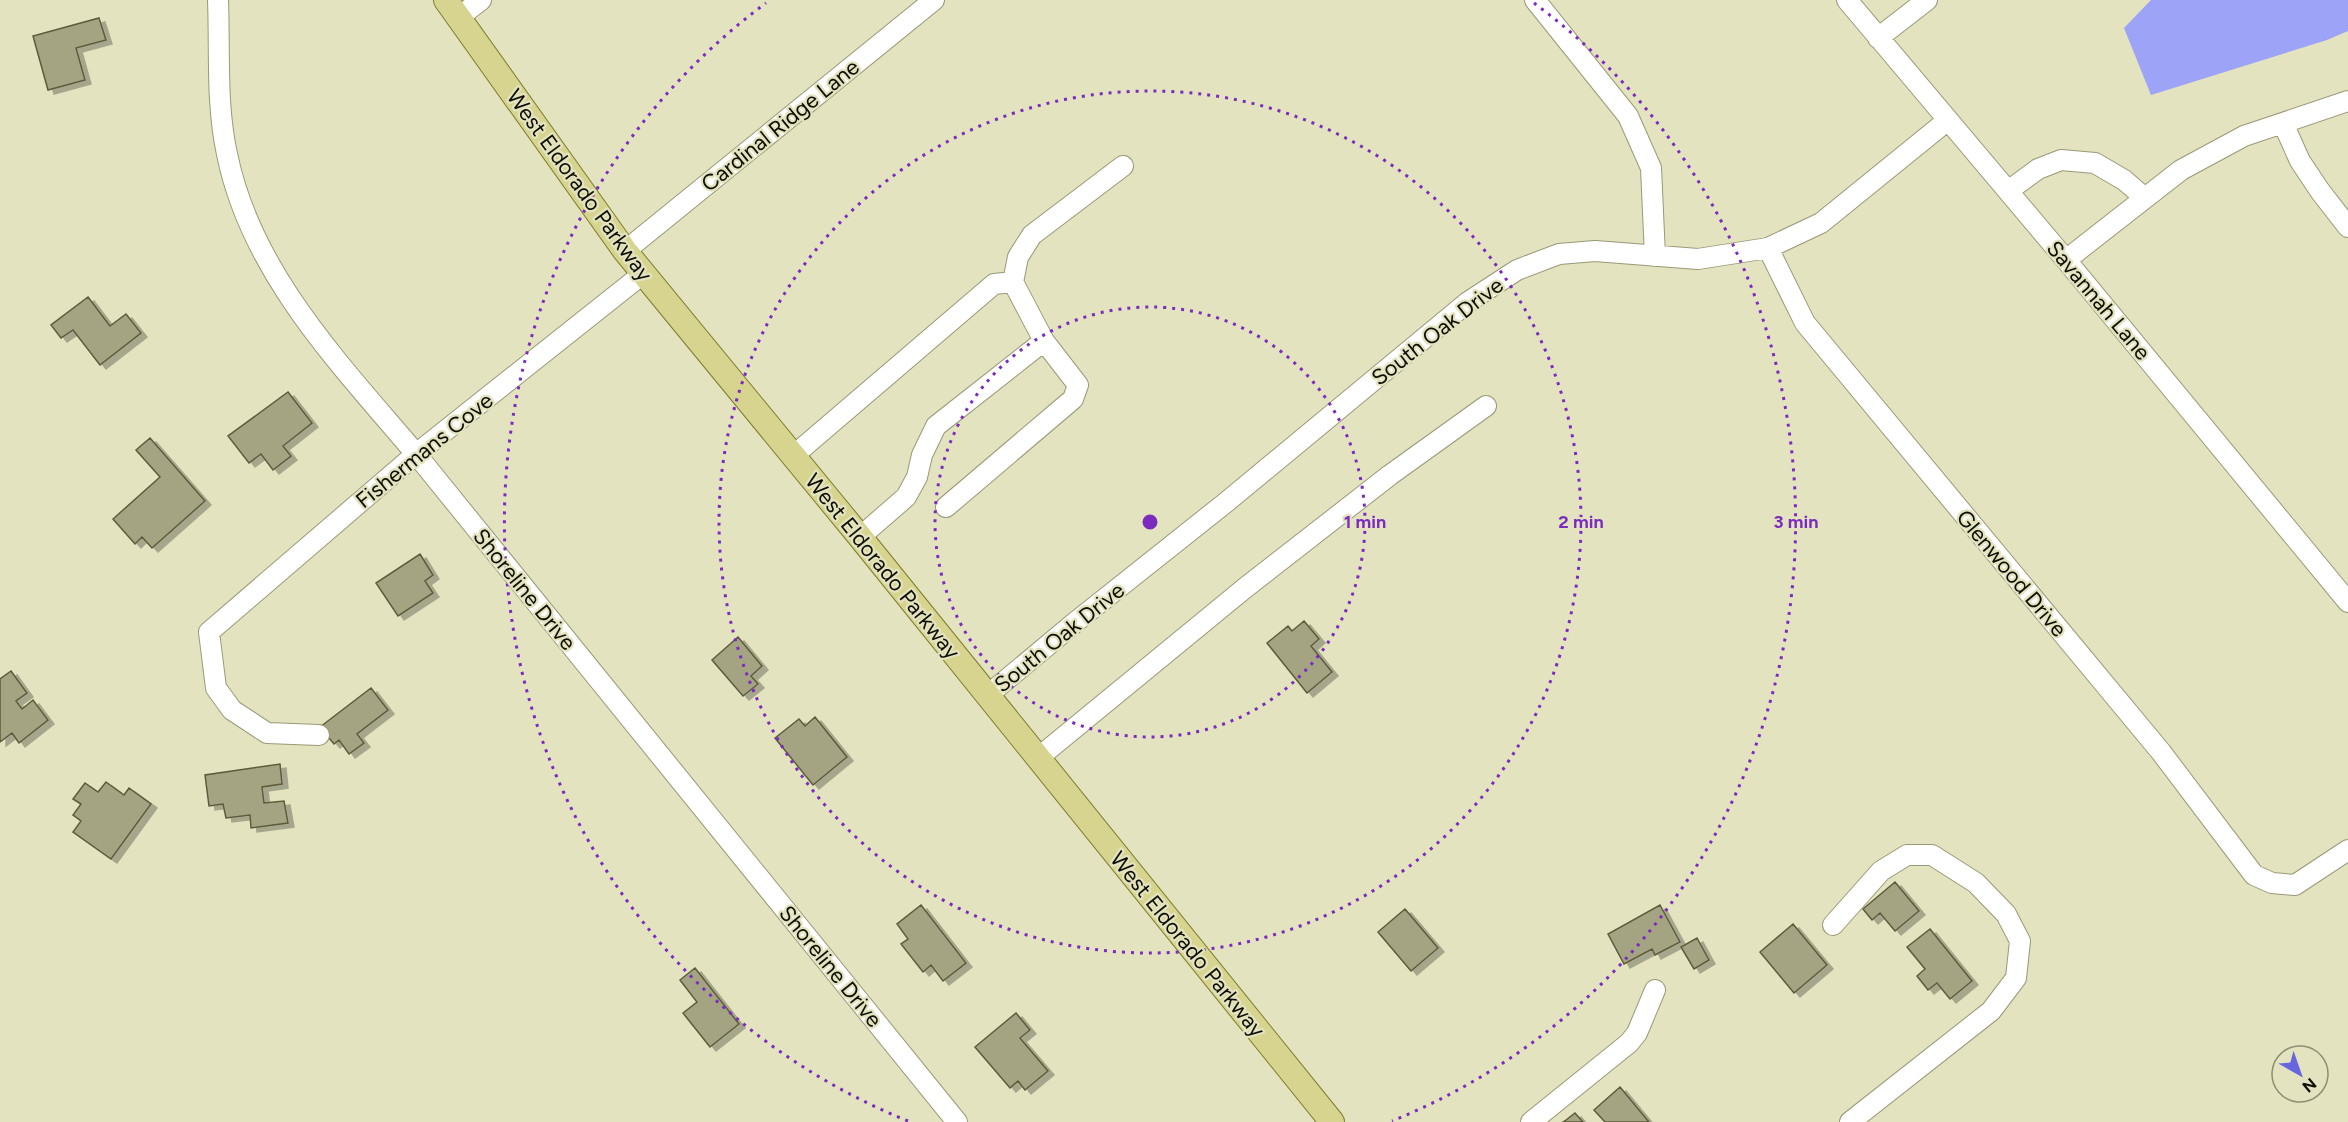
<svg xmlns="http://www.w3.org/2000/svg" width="2348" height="1122" viewBox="0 0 2348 1122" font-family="Figtree,sans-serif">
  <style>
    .water { fill: #9da3f6 }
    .building { fill: #a4a483; stroke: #5c5c3d; stroke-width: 1.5; filter: url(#shadow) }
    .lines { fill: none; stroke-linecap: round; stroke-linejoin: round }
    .minor-casing { stroke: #999978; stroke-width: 22 }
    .major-casing { stroke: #7e7c2d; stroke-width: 26 }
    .minor { stroke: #fff; stroke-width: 20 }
    .major { stroke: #d6d48f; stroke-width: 24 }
    .ring { fill: none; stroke: #7b2cbf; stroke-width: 3; stroke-dasharray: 3 6 }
    .labels { text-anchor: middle; stroke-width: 4.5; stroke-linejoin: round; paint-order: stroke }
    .street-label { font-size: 22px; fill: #0e0e03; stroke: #e3e3c0 }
    .centre { fill: #7b2cbf; stroke: #e3e3c0; stroke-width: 3 }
    .ring-label { font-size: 18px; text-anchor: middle; font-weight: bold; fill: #7b2cbf; stroke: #e3e3c0; stroke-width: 4.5; stroke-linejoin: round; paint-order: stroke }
  </style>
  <defs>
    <filter id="shadow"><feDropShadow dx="6" dy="4" stdDeviation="0" flood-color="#0004"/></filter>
  </defs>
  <rect width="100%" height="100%" fill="#e3e3c0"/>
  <!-- water -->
  <path class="water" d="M2151,0H2348V31L2327,40L2151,95L2124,28Z"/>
  <!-- building -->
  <path class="building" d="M99,18L106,40L76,48L85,80L48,90L33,36Z
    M88,297L110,326L126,314L141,333L100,365L73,330L61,338L51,325Z
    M288,392L312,423L283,446L291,456L273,470L261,454L249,463L228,436Z
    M150,438L205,501L152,548L142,537L135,544L113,519L160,477L136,450Z
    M420,554L433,575L425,581L433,593L398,616L376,583Z
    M1304,621L1319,639L1311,646L1332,672L1307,693L1267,643L1288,626L1292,631Z
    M738,637L762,666L751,676L758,684L743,696L712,660Z
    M11,671L27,693L16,701L22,709L33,700L48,720L19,743L12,733L0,742V679Z
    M371,688L388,710L357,734L364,743L349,754L339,740L334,744L320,727Z
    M815,717L847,757L813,785L775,738L799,719L805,726Z
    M280,764L282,784L262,787L264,803L284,801L288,823L251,828L250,815L226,818L223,804L209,806L205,775Z
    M106,782L124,795L129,788L151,804L111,859L73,832L81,821L73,815L81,804L73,799L85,783L98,792Z
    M1895,882L1919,911L1895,931L1880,913L1872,920L1863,909Z
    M921,905L966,963L943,981L931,965L923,972L901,944L908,939L897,924Z
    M1660,905L1680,942L1655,955L1652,949L1624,964L1608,934Z
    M1405,909L1438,948L1411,971L1378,932Z
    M1793,924L1827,965L1794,993L1760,952Z
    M1930,929L1972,981L1950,999L1937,983L1928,990L1917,976L1925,969L1907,947Z
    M1697,938L1709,960L1694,969L1681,947Z
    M695,968L739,1024L710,1047L683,1013L697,1002L680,980Z
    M1016,1013L1030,1030L1020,1038L1048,1071L1025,1090L1018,1081L1010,1088L975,1047Z
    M1620,1087L1649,1122H1605L1594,1110Z
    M1575,1113L1583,1122H1563L1566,1120Z"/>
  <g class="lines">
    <defs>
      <path id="minor" d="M218,0C220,51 216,104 227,154C251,273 340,364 416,454L957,1122
        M1535,0L1628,116L1651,168L1655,256
        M1847,0L2066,260L2348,602
        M459,17L481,0
        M1878,38L1927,0
        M2283,123L2300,161L2320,191L2348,227
        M2008,191L2038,169L2061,160L2095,163L2124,180L2145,198
        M1768,248L1805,323L2161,752L2254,875L2272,883L2295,885L2348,850
        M625,251L934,0
        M2066,260L2181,170L2244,136L2348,101
        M793,456L994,284L1013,282
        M946,507L1073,399L1078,385L1044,341L1013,282L1018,257L1032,235L1123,166
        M860,537L906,497L917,477L922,455L936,426L1044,341
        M988,695L1078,620L1224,504L1468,302L1517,270L1559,254L1595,251L1698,259L1768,248L1821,223L1948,120
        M319,735L267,733L232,710L216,688L209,632L416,454L644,273
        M1038,758L1245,588L1390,475L1486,406
        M1833,925L1881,871L1907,855H1932L1976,883L2006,914L2020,941L2016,978L1991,1011L1850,1122
        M1531,1122L1629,1043L1637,1033L1655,990"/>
      <path id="major" d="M446,0L625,251L860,537L1332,1122"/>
    </defs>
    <!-- minor casing -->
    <use href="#minor" class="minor-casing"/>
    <!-- major casing -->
    <use href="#major" class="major-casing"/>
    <!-- minor -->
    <use href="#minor" class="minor"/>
    <!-- major -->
    <use href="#major" class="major"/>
  </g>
  <!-- distance rings -->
  <g class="ring">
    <circle cx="1150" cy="522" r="215"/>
    <circle cx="1150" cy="522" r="431"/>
    <path d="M908 1121A646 646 0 0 1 766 3M1534 3A646 646 0 0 1 1392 1121"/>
  </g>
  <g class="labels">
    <!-- street labels -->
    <g class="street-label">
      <text transform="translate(780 125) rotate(-39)" y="8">Cardinal Ridge Lane</text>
      <text transform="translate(580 185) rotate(54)" y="8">West Eldorado Parkway</text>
      <text transform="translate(2099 300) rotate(50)" y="8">Savannah Lane</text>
      <text transform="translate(1437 331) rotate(-38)" y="8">South Oak Drive</text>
      <text transform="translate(424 450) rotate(-39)" y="8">Fishermans Cove</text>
      <text transform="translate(883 566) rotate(51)" y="8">West Eldorado Parkway</text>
      <text transform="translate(2012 573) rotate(50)" y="8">Glenwood Drive</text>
      <text transform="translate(525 589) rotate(51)" y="8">Shoreline Drive</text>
      <text transform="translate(1059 637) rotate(-39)" y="8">South Oak Drive</text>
      <text transform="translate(1188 944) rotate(51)" y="8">West Eldorado Parkway</text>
      <text transform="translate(831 966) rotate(51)" y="8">Shoreline Drive</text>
    </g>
  </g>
  <circle cx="1150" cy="522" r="9" class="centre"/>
  <g class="ring-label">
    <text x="1365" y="528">1 min</text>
    <text x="1581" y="528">2 min</text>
    <text x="1796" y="528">3 min</text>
  </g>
  <!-- north arrow -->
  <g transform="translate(2300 1074) rotate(140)"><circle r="28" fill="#e3e3c0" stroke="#8e8e74" stroke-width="1.5"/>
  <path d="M0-4.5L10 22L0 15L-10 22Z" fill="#6866df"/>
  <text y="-9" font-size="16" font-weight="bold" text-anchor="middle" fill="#0e0e03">N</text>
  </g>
</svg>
